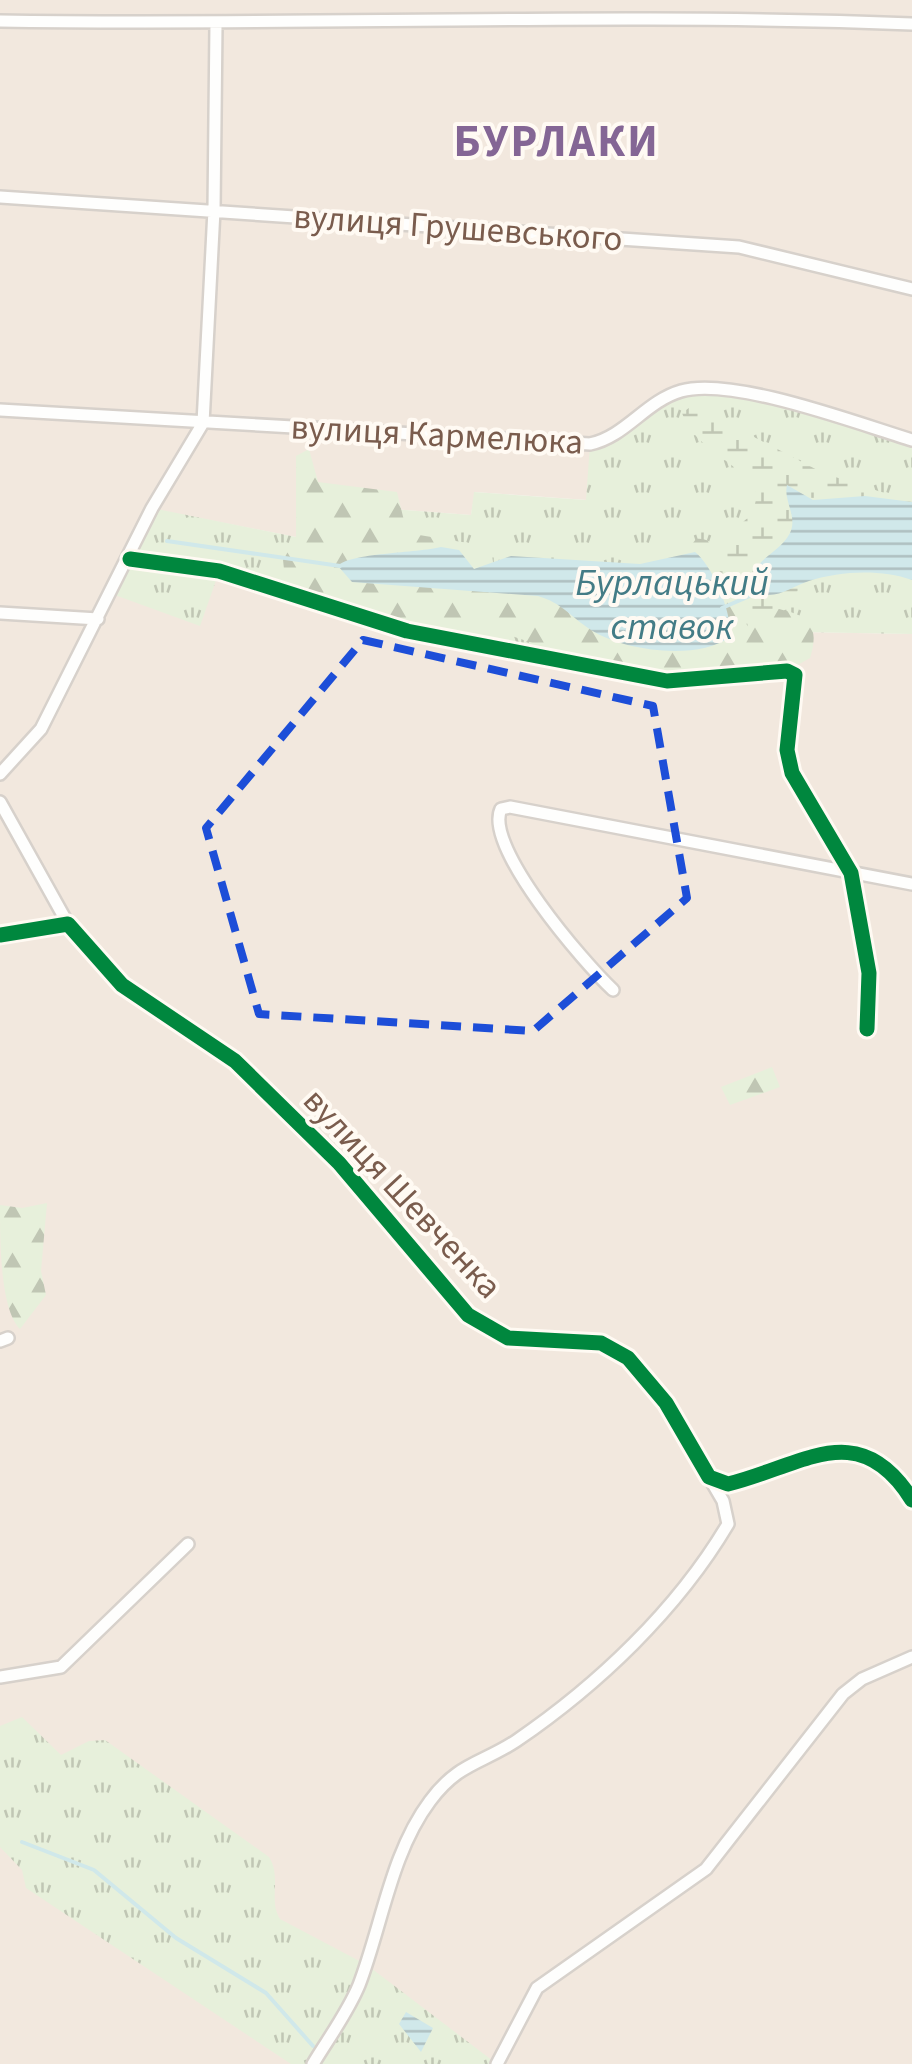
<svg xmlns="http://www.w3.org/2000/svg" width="912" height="2064" viewBox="0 0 912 2064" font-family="'Source Sans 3',sans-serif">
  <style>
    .residential { fill: #f2e8de }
    .grass { fill: url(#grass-tufts) }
    .forest { fill: url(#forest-firs) }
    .wetland { fill: url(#wetland-marsh) }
    .water { fill: url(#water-rules) }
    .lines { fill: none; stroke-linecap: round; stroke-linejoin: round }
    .stream { stroke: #d0e8ea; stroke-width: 4 }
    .minor-casing { stroke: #d7d1cb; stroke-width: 16 }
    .minor { stroke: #fefefd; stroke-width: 11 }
    .cycleway-casing { stroke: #fffaf3; stroke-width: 21 }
    .cycleway { stroke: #00873e; stroke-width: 15 }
    .marked { fill: none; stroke: #1d4ed8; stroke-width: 8; stroke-dasharray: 20 12; stroke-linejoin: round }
    .labels { text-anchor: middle; stroke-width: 8; stroke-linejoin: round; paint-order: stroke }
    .street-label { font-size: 35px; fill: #7a5c4d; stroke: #fffaf3 }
    .water-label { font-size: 38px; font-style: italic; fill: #437c86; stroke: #fffaf3 }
    .district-label { font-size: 45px; font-weight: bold; letter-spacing: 2.5px; fill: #846695; stroke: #fffaf3 }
  </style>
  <defs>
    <pattern id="grass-tufts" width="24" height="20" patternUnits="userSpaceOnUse" patternTransform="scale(2.5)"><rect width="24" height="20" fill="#e7f0db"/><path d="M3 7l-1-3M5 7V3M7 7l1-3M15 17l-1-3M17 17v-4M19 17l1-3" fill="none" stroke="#c0c6b4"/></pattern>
    <pattern id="forest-firs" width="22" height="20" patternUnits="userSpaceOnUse" patternTransform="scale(2.5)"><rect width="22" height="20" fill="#e7f0db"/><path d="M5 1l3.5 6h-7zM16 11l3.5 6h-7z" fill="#c0c6b4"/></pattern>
    <pattern id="wetland-marsh" width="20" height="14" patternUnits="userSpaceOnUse" patternTransform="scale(2.5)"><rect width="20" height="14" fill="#e7f0db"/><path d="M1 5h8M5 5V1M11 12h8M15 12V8" fill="none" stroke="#c0c6b4"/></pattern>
    <pattern id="water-rules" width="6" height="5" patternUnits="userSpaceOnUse" patternTransform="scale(2.5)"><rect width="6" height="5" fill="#d0e8ea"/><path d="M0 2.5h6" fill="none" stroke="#aebfc0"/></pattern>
  </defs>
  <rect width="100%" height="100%" fill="#f9f5f0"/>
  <!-- residential -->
  <path class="residential" d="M0,0H912V440L587,500L475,492L471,515L300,502L296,537L153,509L219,571L798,632L912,634V2064H0Z"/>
  <!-- grass -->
  <path class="grass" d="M697,387L794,404L912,440V634L798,632L688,682L407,631L219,572L200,626L112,594L152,508L296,537L299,502L471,515L474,492L586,500L590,444L651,404Z
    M22,1717L61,1755L89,1741L105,1740L269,1857C282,1877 268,1900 280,1919L367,1965L497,2064H291L26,1888L22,1870L0,1847V1726Z"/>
  <!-- forest -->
  <path class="forest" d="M309,449L318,482L397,492L407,533L480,545L492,555L493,562L538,596L590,620L691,557L690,547L696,539C722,535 733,581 751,597C775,618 828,601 810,658L787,671L688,682L589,662L467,621L407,631L308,600L285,579L282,550L296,537V456Z
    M772,1067L780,1087L730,1105L721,1087Z
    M47,1203L41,1271L46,1295L20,1329C0,1309 0,1241 0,1205L22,1208Z"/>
  <!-- wetland -->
  <path class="wetland" d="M693,405L823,473L912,502C870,497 828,499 786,497L795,523L784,583L845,574L809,583L748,627L718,568L714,548L753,513L757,495C742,461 694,450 682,413Z"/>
  <!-- water -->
  <path class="water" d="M787,485L813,500L865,496L912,502V580C880,569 841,571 809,581C790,587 778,600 757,593C745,558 777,558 790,533C798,516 783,501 787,485Z
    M441,547L459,550L474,569L511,556L640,564L695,552C713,566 733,615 730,637C697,661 624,651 591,630C571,617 562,603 538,596L352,582L338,566C348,553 418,553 441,547Z
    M406,2012L433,2028L421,2052L399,2024Z"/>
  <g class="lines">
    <!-- stream -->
    <path class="stream" d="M167,541L340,566
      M722,608L759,592
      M22,1842L94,1870L176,1938L266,1993L313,2046"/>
    <defs>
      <path id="minor" d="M0,21C304,26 608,12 912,24
        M0,197L739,247L912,289
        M0,410L590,444C625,437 646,401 681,391C732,376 859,424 912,440
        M130,559L219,571L407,631L667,681L787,671L795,675L787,750L792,773L851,873L869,973L867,1029
        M0,613L98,619
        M0,774L41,729L152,508L203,423L214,210L216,24
        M0,802L68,924
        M0,935L68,924L122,985L235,1061L339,1163L468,1315L508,1338L601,1343L628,1358L666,1403L709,1477L728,1484C802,1466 859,1415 912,1500
        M613,990C585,964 483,846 501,809L510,807L912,884
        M0,1341L8,1338
        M0,1677L61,1667L188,1544
        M313,2064C328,2039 348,2012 359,1985C382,1925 391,1853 430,1801C458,1763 481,1764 516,1741C598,1685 677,1610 728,1524L723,1501L709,1477
        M497,2064L537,1988L706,1869L843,1694L862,1679L912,1657"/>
    </defs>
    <!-- minor casing -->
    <use href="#minor" class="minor-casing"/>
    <!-- minor -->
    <use href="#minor" class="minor"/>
    <defs>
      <path id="cycleway" d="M130,559L219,571L407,631L667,681L787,671L795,675L787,750L792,773L851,873L869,973L867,1029
        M0,935L68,924L122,985L235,1061L339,1163L468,1315L508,1338L601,1343L628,1358L666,1403L709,1477L728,1484C802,1466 859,1415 912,1500"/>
    </defs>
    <!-- cycleway casing -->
    <use href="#cycleway" class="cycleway-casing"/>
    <!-- cycleway -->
    <use href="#cycleway" class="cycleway"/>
  </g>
  <!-- marked area -->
  <path class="marked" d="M363,640L653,706L687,898L533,1031L259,1014L206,828Z"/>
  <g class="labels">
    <!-- street labels -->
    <g class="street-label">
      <text transform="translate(458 227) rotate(4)" y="12">вулиця Грушевського</text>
      <text transform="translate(437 434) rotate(3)" y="12">вулиця Кармелюка</text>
      <text transform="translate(403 1193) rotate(47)" y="12">вулиця Шевченка</text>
    </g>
    <!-- water labels -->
    <g class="water-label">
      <text x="672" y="595">Бурлацький<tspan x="672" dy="44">ставок</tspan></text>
    </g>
    <!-- district labels -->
    <g class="district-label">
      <text x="557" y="156">БУРЛАКИ</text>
    </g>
  </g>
</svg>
